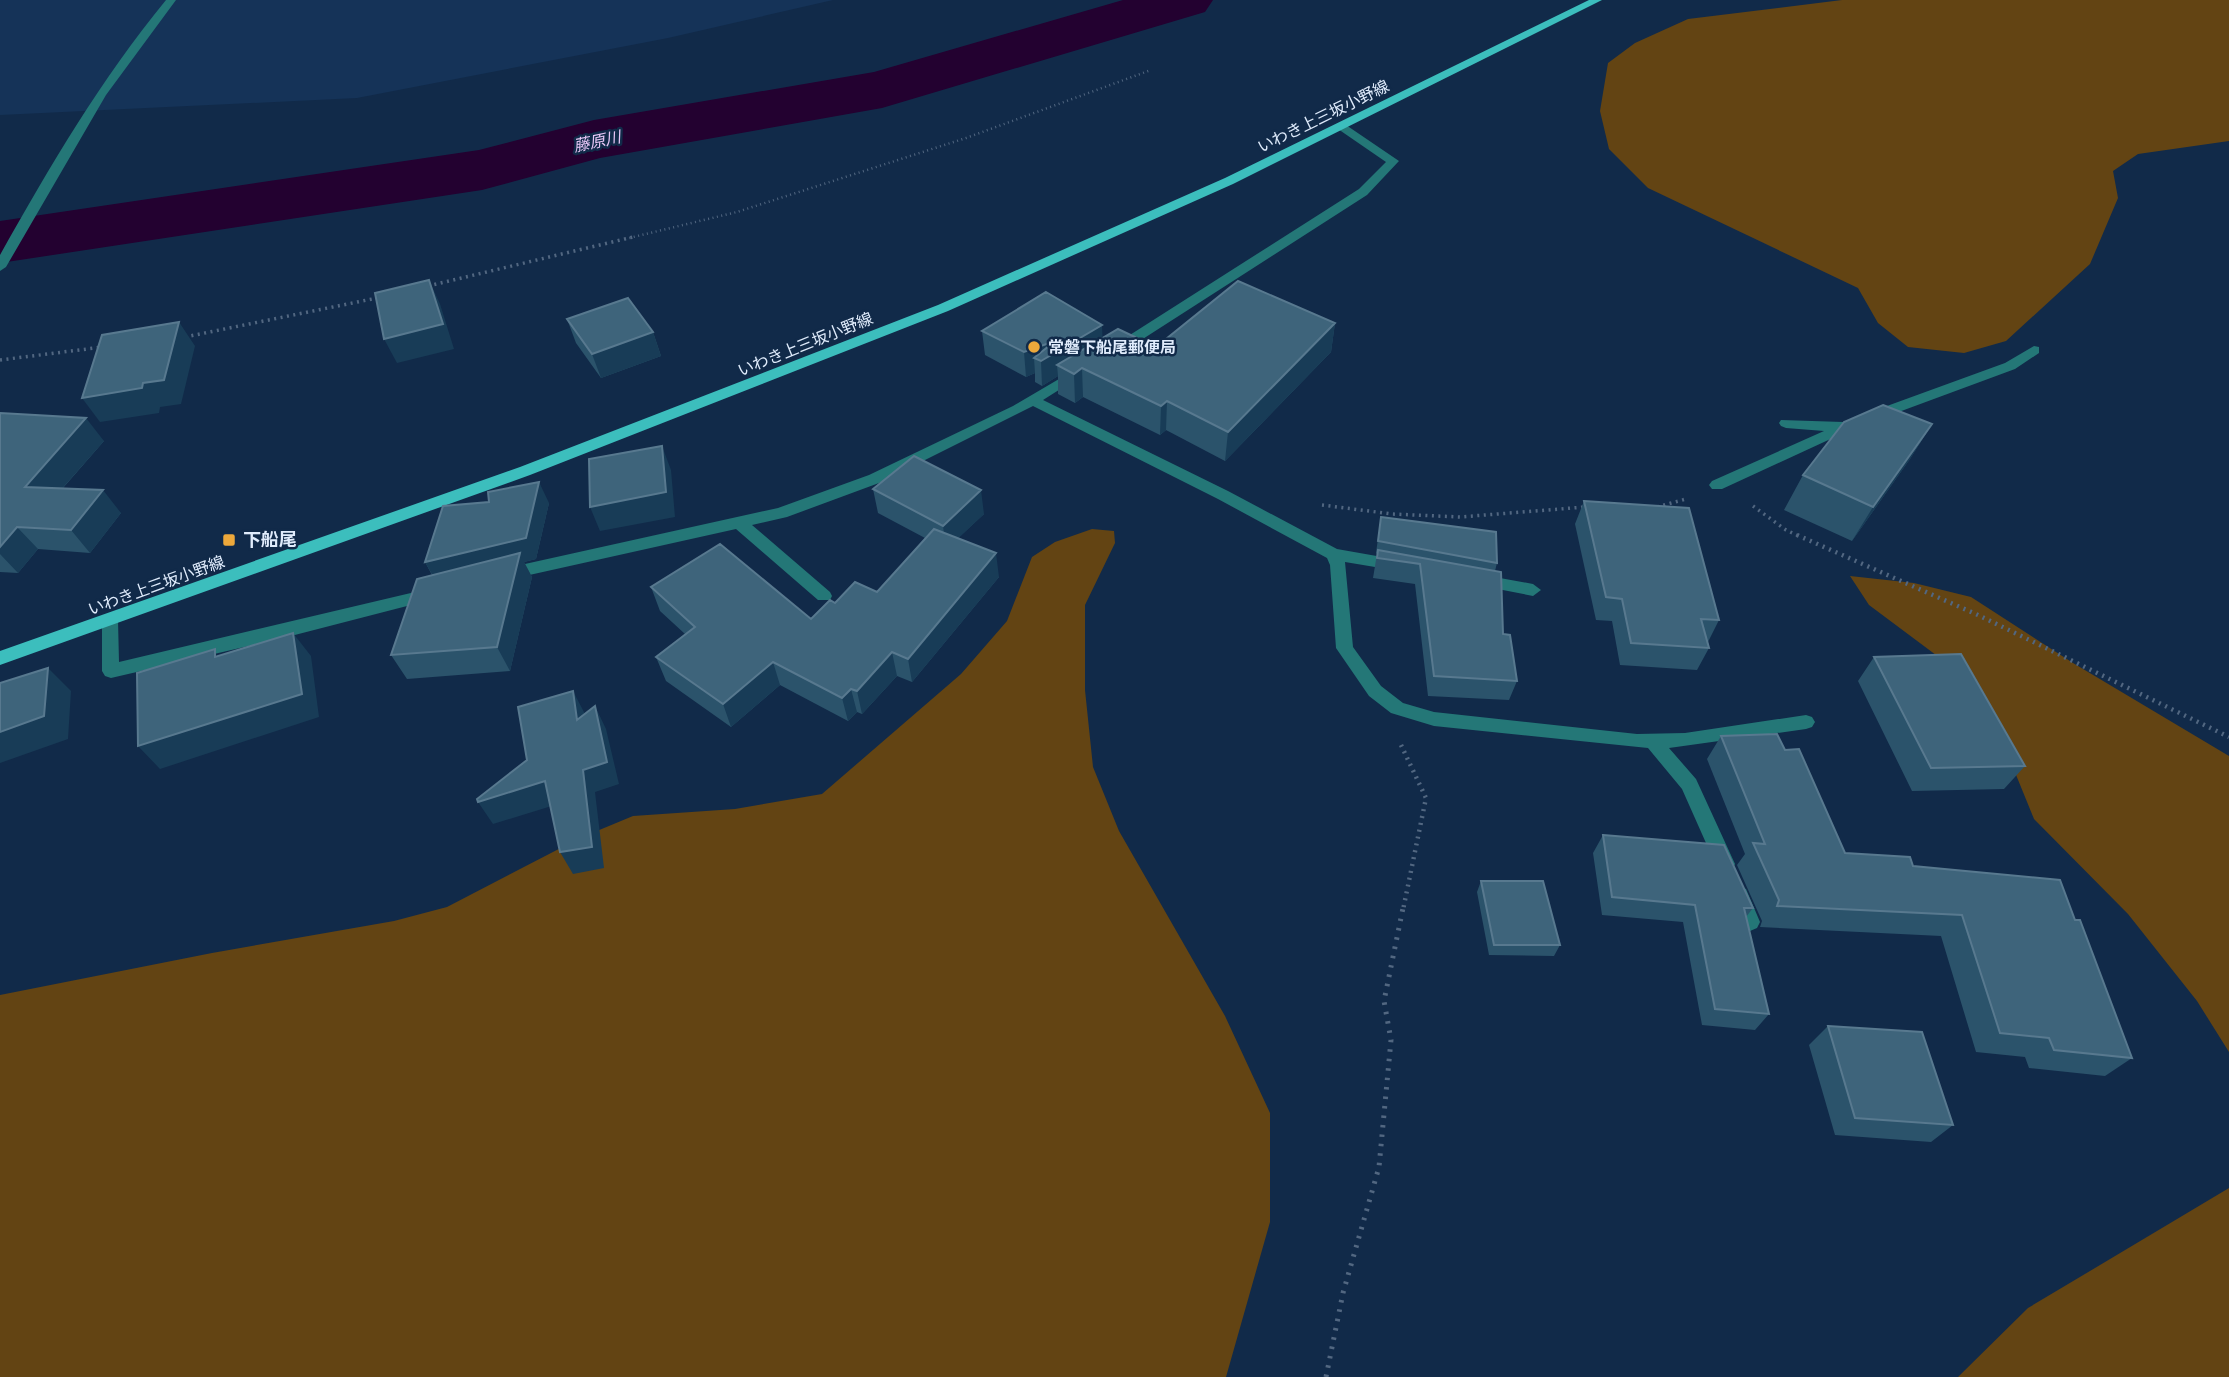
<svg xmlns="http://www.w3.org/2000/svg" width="2229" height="1377" viewBox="0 0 2229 1377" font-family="Arial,'Noto Sans JP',sans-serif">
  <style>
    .built { fill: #153358 }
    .green { fill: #634413 }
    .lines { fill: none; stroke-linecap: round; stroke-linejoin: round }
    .river { fill: #230130; fill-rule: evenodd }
    .path-far3 { stroke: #526781; stroke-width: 2.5; stroke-dasharray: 1 3.5; stroke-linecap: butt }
    .path-far2 { stroke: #526781; stroke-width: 3.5; stroke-dasharray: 2 4.5; stroke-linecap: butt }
    .path-far1 { stroke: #526781; stroke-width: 4.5; stroke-dasharray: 2 5; stroke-linecap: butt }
    .path { stroke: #526781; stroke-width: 5; stroke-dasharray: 2.5 7; stroke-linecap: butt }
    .minor { fill: #247777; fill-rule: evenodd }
    .major { fill: #3cbebd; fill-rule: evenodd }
    .wall { fill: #2b536b }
    .shaded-wall { fill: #183c57 }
    .building { fill: #3e647b; stroke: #58798f; stroke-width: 2 }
    .poi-dot { fill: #eda83b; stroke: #112a49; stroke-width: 2.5 }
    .labels { text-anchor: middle; stroke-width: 5; stroke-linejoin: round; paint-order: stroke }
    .far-street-label { font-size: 16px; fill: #e0ecfc; stroke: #112a49 }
    .far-water-label { font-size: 16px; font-style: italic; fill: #e7c6f6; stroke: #112a49 }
    .far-poi-label { font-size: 16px; font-weight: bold; fill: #e0ecfc; stroke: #112a49; text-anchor: start }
    .poi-label { font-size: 18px; font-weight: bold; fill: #e0ecfc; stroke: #112a49; text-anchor: start }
  </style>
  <rect width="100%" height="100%" fill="#112a49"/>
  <!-- built -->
  <path class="built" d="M0,0H833L668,38L357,98L0,115Z"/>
  <!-- green -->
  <path class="green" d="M1842,0H2229V141L2138,154L2113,171L2118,198L2090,264L2006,341L1964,353L1908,347L1878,323L1858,288L1648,188L1609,149L1600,111L1608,63L1635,43L1688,19Z
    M1092,529L1114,531L1115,543L1085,605V690L1093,767L1119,831L1225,1016L1270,1113V1222L1226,1377H0V995L212,953L394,921L447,907L580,838L633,816L735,809L822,794L961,674L1007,621L1032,557L1055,542Z
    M1850,576L1914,583L1971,597L2073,663L2229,756V1052L2197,1001L2128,914L2034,819L2012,765L1944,661L1869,605Z
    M2229,1188V1377H1958L2028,1308Z"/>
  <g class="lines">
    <!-- river -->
    <path class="river" d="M1123,0H1213L1205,12L882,108L600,158L482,190L0,263V221L479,150L594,120L874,72Z"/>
    <!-- path-far3 -->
    <path class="path-far3" d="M625,239L737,212L966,138L1151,70"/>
    <!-- path-far2 -->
    <path class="path-far2" d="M428,286L633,237
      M185,337L382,297
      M0,360L103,347
      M1322,505L1392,514L1460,517L1585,507
      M1753,506L1786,530L1801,537
      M1657,507L1686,499"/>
    <!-- path-far1 -->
    <path class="path-far1" d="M1797,535L1978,615L2229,737
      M1401,745L1426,798L1403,910"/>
    <!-- path -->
    <path class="path" d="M1326,1377L1343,1293L1379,1167L1391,1040L1384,1001L1403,908"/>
    <!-- minor -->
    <path class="minor" d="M166,0H176L106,95L6,267L0,271V255C50,166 101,79 166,0Z
      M1338,125H1346L1399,161L1367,195L1121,353H1111V347L1359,189L1386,162L1338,129Z
      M2034,346L2039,347V353L2015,369L1850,430L1722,489H1712L1709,485L1712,481L1824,431L1786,428L1781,426L1779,423L1781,420L1843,422L2005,363Z
      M1076,369L1081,370V376L1043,400L1228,491L1337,549L1405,561L1407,565L1405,569L1399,571L1345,562L1353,647L1381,686L1403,703L1434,712L1637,734L1685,733L1806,715L1812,717L1815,722L1812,727L1806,729L1669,748L1696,779L1735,864L1732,870L1725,872L1718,870L1682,789L1648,748L1434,726L1391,713L1369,696L1336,648L1330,565L1327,558L1218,499L1033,406L879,483L787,517L752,525L830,592L832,596L830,600H818L736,529L507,580L499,574L507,568L778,508L869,475L1013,406Z
      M1478,574L1533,584L1541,590L1533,596L1472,584L1470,580Z
      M432,588L440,594L438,598L287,637L111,678L105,676L102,671V620L110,614L118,620L119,662Z
      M1739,886L1746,889L1760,922L1757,928L1750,931L1743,928L1729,895L1732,889Z"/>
    <!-- major -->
    <path class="major" d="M1589,0H1602L1233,184L948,311L530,475L0,665V651L520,467L938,305L1225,178Z"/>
  </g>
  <!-- wall -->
  <path class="wall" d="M567,319L653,332L661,356L601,378L576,343Z
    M1335,323L1331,352L1225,461L1166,430L1160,435L1083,397L1075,403L1058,394V376L1042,386L1035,382V373L1026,377L985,355L982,331L1102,338L1156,347Z
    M0,413L104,441L63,488L121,513L90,553L38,549L18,573L0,572Z
    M1932,424L1910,459L1852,541L1784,510L1803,475Z
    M873,489L984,514L958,538L999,577L912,682L897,676L862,714L857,712L848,721L780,685L731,727L666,681L656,657L685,634L660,611L651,587L811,619L877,592L925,538L878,513Z
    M1584,501L1719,620L1708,642L1709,648L1697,670L1620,665L1612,621L1596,620L1575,524Z
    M549,503L536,559L524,562L532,577L510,671L407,679L391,655L432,575L425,562Z
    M1381,517L1497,563L1495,571L1503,634L1517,681L1509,700L1428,696L1415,584L1373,578L1377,554L1376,553Z
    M1874,657L2025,766L2004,789L1912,791L1858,681Z
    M1721,736L1785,750L1845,853L1913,866L2132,1058L2105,1076L2029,1068L2025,1057L1976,1052L1941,936L1760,927L1762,921L1737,865L1745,854L1707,759Z
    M1603,835L1753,908L1746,917L1769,1014L1755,1030L1702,1025L1683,922L1602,915L1593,853Z
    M1481,881L1560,945L1554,956L1489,955L1477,892Z
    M1828,1026L1953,1125L1931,1142L1835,1135L1809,1045Z"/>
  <!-- shaded-wall -->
  <path class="shaded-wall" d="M429,280L440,304L454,349L397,363L384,339Z
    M179,322L195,346L181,404L160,407L159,413L100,422L82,398L143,383Z
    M1335,323L1331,352L1225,461L1228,432Z
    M1102,325L1103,350L1057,365L1058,376L1042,386L1041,361L1034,358L1035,373L1026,377L1024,352L1055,341Z
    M653,332L661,356L601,378L592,354Z
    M1082,368L1083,397L1075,403L1074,374Z
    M1167,401L1166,430L1160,435L1161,406Z
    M86,418L104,441L44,509L25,487Z
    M1932,424L1910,459L1852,541L1873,507Z
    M662,446L671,470L675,517L600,531L590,507Z
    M539,482L549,503L536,559L524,562L532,577L510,671L497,647L437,583L425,562Z
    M103,490L121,513L90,553L71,530Z
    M981,490L984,514L946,550L943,526Z
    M17,527L38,549L18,573L0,554V547Z
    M996,553L999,577L912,682L908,659Z
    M293,633L311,656L319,717L160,769L138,746Z
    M892,652L897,676L862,714L857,691Z
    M773,662L780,685L731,727L723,704Z
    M48,668L71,691L68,739L0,763V732Z
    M851,689L857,712L848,721L842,698Z
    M573,691L585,714L577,720Z
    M595,706L606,729L619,784L595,792L604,868L573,874L560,852Z
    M545,781L558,804L493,824L478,802Z"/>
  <!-- building -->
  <path class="building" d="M429,280L443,324L384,339L375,293Z
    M1238,281L1335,323L1228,432L1167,401L1161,406L1082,368L1074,374L1057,365L1118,329L1156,347Z
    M1046,292L1102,325L1041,361L1034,358L1055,341L1024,352L982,331Z
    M628,298L653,332L592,354L567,319Z
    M179,322L164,380L143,383L142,388L82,398L102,335Z
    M1883,405L1932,424L1873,507L1803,475L1844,422Z
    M0,413L86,418L25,487L103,490L71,530L17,527L0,547Z
    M662,446L666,492L590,507L589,459Z
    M914,456L981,490L943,526L873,489Z
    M539,482L526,538L425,562L443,506L489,502L488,492Z
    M1584,501L1689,508L1719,620L1701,619L1709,648L1631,643L1622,599L1606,597Z
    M1381,517L1496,532L1497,563L1378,541Z
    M934,529L996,553L908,659L892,652L857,691L851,689L842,698L773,662L723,704L656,657L695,627L651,587L720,544L811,619L830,600L835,603L855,582L877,592Z
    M1378,550L1501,572L1503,634L1510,635L1517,681L1434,676L1420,564L1377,558Z
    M520,553L497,647L391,655L417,579Z
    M293,633L302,694L138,746L137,673L215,649V657Z
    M1961,654L2025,766L1931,768L1874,657Z
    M48,668L44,716L0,732V683Z
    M573,691L577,720L595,706L607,762L583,770L592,847L560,852L545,781L478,802L477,799L527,760L518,707Z
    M1777,734L1785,750L1799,749L1845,853L1910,857L1913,866L2060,880L2075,920H2080L2132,1058L2054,1050L2049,1038L2000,1033L1962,915L1777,906L1779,900L1753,843L1765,844L1721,736Z
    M1603,835L1724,845L1753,908H1744L1769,1014L1715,1009L1695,905L1612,897Z
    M1481,881H1543L1560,945H1494Z
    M1828,1026L1922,1032L1953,1125L1855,1118Z"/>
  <!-- markers -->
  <g class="poi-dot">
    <circle cx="1034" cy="347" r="7"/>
    <rect x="222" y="533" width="14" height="14" rx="3.5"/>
  </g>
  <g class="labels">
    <!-- far-street labels -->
    <g class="far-street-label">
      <text transform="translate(1323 116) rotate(-26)" y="6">いわき上三坂小野線</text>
      <text transform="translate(805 344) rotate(-22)" y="6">いわき上三坂小野線</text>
      <text transform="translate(156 585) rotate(-20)" y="6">いわき上三坂小野線</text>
    </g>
    <!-- far-water labels -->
    <g class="far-water-label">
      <text transform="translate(597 141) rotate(-12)" y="6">藤原川</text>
    </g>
    <!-- far-poi labels -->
    <g class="far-poi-label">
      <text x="1048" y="353">常磐下船尾郵便局</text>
    </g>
    <!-- poi labels -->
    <g class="poi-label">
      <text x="243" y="546">下船尾</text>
    </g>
  </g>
</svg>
